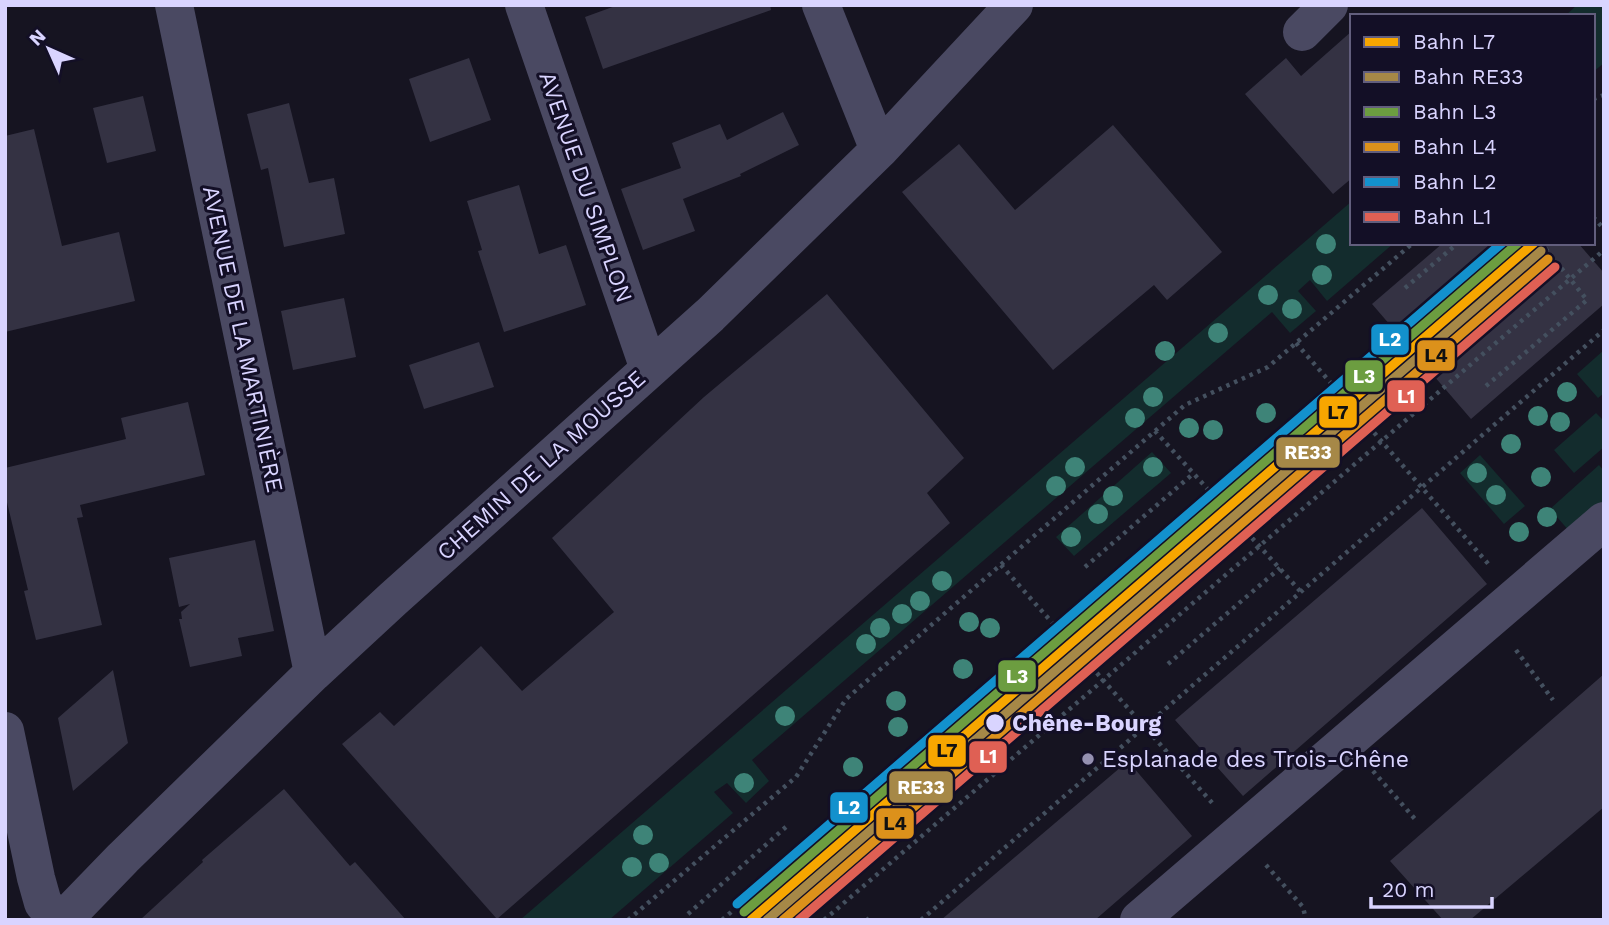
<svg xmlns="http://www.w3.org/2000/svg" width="1609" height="925" viewBox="0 0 1609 925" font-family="'Work Sans',sans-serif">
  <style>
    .green { fill: #132c2d }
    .building { fill: #343243 }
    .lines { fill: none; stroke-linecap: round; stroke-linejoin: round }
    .path { stroke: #44505f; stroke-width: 4.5; stroke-dasharray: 3.5 5; stroke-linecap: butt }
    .minor { stroke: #4a4962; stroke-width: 38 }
    .rail-1-casing { stroke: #130f26; stroke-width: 14 }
    .rail-2-casing { stroke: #130f26; stroke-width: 14 }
    .rail-3-casing { stroke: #130f26; stroke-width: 14 }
    .rail-4-casing { stroke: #130f26; stroke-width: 14 }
    .rail-5-casing { stroke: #130f26; stroke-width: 14 }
    .rail-6-casing { stroke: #130f26; stroke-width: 14 }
    .rail-1 { stroke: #f7a600; stroke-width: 9 }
    .rail-2 { stroke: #a68847; stroke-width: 9 }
    .rail-3 { stroke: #6c9d40; stroke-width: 9 }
    .rail-4 { stroke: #dc911b; stroke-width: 9 }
    .rail-5 { stroke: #1391cd; stroke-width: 9 }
    .rail-6 { stroke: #df6054; stroke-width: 9 }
    .tree { fill: #3e8478 }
    .stop-dot { fill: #d9d4ff; stroke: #130f26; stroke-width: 2.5 }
    .poi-dot { fill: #9591b1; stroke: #130f26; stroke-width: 2.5 }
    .labels { text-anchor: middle; stroke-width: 6; stroke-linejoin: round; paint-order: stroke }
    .street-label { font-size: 23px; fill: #d9d4ff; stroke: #130f26 }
    .stop-label { font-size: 23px; font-weight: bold; fill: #d9d4ff; stroke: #130f26; text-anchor: start }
    .poi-label { font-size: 23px; fill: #d9d4ff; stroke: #130f26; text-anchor: start }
    .line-badge { stroke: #130f26; stroke-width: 2.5 }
    .badge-label { font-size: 19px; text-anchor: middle; font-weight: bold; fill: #fff }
    .pale-badge-label { font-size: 19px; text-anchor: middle; font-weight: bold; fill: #111 }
  </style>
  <rect width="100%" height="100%" fill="#161421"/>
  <!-- green -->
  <path class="green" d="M1577,5H1604V63L1593,72V16H1565Z
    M1352,201V243H1394L1327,301L1310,280L1298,291L1316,311L1290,333L1272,312L752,760L769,781L746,803L727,783L714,792L733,813L609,920H520Z
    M1604,350V393L1598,398L1577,374Z
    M1596,413L1604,421V447L1574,473L1554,450Z
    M1152,452L1171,473L1074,556L1056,537Z
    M1480,455L1525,506L1504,524L1460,473Z
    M1599,465L1604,471V502L1570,532L1550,509Z"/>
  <!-- building -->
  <path class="building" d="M618,5H770L771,10L603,69L585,17Z
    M1352,31V178L1333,194L1245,94L1286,58L1301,76Z
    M469,58L491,120L430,142L409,79Z
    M143,96L156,151L107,163L93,108Z
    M289,103L309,183L334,178L345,234L284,247L268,168L261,170L247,114Z
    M783,112L799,145L740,174L741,176L683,199L695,231L643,250L621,189L681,168L672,143L720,124L727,140Z
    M1113,125L1222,252L1167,300L1154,285L1053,370L902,192L959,144L1015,210Z
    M34,129L62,246L119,232L135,301L5,332V136Z
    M519,185L539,254L566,245L586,305L504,332L478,251L482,250L467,201Z
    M1443,243H1578L1604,273V304L1471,419L1372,304Z
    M827,294L964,458L927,493L950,523L497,919L342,744L380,712L394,726L481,646L522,691L614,612L552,538L704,397Z
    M344,298L356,357L293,370L281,311Z
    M479,342L494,387L424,409L409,365Z
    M188,402L205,475L80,505L83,517L77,518L102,625L36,640L24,591L28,590L5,494V468L126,439L121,418Z
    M1422,508L1487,584L1243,796L1175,720Z
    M255,540L274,631L238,638L242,656L190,667L179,619H182L181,612L190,604L179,607L169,558Z
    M113,670L128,743L73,791L58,718Z
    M1604,674V807L1470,920H1443L1390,861Z
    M1128,761L1192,836L1095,920H941Z
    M284,789L350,866L355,862L406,920H140L203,862L202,860Z"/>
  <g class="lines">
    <!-- path -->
    <path class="path" d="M1593,99L1604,95
      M1593,217L1604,229
      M1405,288L1458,243
      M1296,343L1491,567
      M1486,386L1587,300L1541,243
      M1155,431L1301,592
      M1001,565L1214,805
      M1085,567L1194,473
      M1516,650L1553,700
      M1168,664L1280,568
      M1373,771L1415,819
      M1266,865L1303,907L1306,920
      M688,914L787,826
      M628,920L796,777L846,699L1185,405L1268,367L1413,243
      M722,920L1212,493L1503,243
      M824,920L1604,250
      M867,920L869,918
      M921,920L1604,330"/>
    <!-- minor -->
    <path class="minor" d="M174,5L313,673
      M524,5L649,369
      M821,5L879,150
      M1302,32L1329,5
      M5,731L36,878L43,903L58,920
      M63,920L123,858L313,673L393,599L710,315L879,150L1014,5
      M1139,920L1604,521"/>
    <defs>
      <path id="rail-1" d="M751,920L1534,243"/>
      <path id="rail-2" d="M767,920L1541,251"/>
      <path id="rail-3" d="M744,912L1518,243"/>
      <path id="rail-4" d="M783,920L1548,259"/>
      <path id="rail-5" d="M737,904L1502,243"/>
      <path id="rail-6" d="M799,920L1555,267"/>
    </defs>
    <!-- rail-1 casing -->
    <use href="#rail-1" class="rail-1-casing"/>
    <!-- rail-2 casing -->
    <use href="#rail-2" class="rail-2-casing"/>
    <!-- rail-3 casing -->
    <use href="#rail-3" class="rail-3-casing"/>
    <!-- rail-4 casing -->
    <use href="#rail-4" class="rail-4-casing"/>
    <!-- rail-5 casing -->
    <use href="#rail-5" class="rail-5-casing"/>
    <!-- rail-6 casing -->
    <use href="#rail-6" class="rail-6-casing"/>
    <!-- rail-1 -->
    <use href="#rail-1" class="rail-1"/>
    <!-- rail-2 -->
    <use href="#rail-2" class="rail-2"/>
    <!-- rail-3 -->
    <use href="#rail-3" class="rail-3"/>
    <!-- rail-4 -->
    <use href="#rail-4" class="rail-4"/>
    <!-- rail-5 -->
    <use href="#rail-5" class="rail-5"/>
    <!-- rail-6 -->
    <use href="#rail-6" class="rail-6"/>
  </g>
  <!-- trees -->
  <g class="tree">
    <circle cx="1326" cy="244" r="10"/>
    <circle cx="1322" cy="275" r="10"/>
    <circle cx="1268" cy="295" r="10"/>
    <circle cx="1292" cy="309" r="10"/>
    <circle cx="1218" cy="333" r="10"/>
    <circle cx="1165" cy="351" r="10"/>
    <circle cx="1567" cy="392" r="10"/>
    <circle cx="1153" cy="397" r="10"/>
    <circle cx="1266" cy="413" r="10"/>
    <circle cx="1538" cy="416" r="10"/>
    <circle cx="1135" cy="418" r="10"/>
    <circle cx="1560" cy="422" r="10"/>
    <circle cx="1189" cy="428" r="10"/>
    <circle cx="1213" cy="430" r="10"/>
    <circle cx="1511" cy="444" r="10"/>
    <circle cx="1075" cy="467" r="10"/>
    <circle cx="1153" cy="467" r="10"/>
    <circle cx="1477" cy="473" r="10"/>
    <circle cx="1541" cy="477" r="10"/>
    <circle cx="1056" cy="486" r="10"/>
    <circle cx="1496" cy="495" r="10"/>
    <circle cx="1113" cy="496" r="10"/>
    <circle cx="1098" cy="514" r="10"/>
    <circle cx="1547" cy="517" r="10"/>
    <circle cx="1519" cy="532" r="10"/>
    <circle cx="1071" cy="537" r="10"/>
    <circle cx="942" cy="581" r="10"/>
    <circle cx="920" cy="601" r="10"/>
    <circle cx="902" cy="614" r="10"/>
    <circle cx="969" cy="622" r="10"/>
    <circle cx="880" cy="628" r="10"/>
    <circle cx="990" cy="628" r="10"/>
    <circle cx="866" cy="644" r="10"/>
    <circle cx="963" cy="669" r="10"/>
    <circle cx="896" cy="701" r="10"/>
    <circle cx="785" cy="716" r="10"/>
    <circle cx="898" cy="727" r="10"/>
    <circle cx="853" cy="767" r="10"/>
    <circle cx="744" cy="783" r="10"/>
    <circle cx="643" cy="835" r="10"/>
    <circle cx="659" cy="863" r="10"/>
    <circle cx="632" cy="867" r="10"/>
  </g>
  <!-- markers -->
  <circle class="stop-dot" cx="995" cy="723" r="10"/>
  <circle class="poi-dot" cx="1088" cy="759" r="7"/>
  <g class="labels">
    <!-- street labels -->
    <g class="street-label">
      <text transform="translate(586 187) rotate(71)" y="8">AVENUE DU SIMPLON</text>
      <text transform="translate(243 339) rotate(78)" y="8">AVENUE DE LA MARTINIÈRE</text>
      <text transform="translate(541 465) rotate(-42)" y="8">CHEMIN DE LA MOUSSE</text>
    </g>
    <!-- stop labels -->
    <g class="stop-label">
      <text x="1012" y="731">Chêne-Bourg</text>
    </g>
    <!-- poi labels -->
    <g class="poi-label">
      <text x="1102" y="767">Esplanade des Trois-Chêne</text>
    </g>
  </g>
  <g class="line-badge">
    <rect x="1370" y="323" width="40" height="33" rx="7" fill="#1391cd"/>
    <rect x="1416" y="339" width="40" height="33" rx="7" fill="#dc911b"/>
    <rect x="1344" y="359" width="40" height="34" rx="7" fill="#6c9d40"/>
    <rect x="1386" y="379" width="40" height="34" rx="7" fill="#df6054"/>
    <rect x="1318" y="395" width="40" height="34" rx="7" fill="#f7a600"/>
    <rect x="1275" y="436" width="66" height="33" rx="7" fill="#a68847"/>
    <rect x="997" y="659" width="40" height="34" rx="7" fill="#6c9d40"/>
    <rect x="927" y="734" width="40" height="34" rx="7" fill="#f7a600"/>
    <rect x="968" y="740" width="40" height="34" rx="7" fill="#df6054"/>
    <rect x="888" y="770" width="66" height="34" rx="7" fill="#a68847"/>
    <rect x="829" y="791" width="40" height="33" rx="7" fill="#1391cd"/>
    <rect x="875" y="807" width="40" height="33" rx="7" fill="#dc911b"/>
  </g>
  <g class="badge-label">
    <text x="1390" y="346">L2</text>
    <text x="1364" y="383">L3</text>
    <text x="1406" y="403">L1</text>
    <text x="1308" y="459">RE33</text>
    <text x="1017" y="683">L3</text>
    <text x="988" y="763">L1</text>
    <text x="921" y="794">RE33</text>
    <text x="849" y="814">L2</text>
  </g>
  <g class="pale-badge-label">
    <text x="1436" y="362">L4</text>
    <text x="1338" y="419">L7</text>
    <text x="947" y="757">L7</text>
    <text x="895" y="830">L4</text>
  </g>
  <!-- border -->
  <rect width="1609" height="925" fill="none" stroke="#d9d4ff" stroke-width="14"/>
  <!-- legend -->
  <rect x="1350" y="14" width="245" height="231" fill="#130f26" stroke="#625e7d" stroke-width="2"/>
  <rect x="1364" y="37" width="35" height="10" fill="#f7a600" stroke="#625e7d" stroke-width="2"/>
  <text x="1413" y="49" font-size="21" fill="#d9d4ff">Bahn L7</text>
  <rect x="1364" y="72" width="35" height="10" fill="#a68847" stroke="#625e7d" stroke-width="2"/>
  <text x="1413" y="84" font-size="21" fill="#d9d4ff">Bahn RE33</text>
  <rect x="1364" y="107" width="35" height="10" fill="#6c9d40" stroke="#625e7d" stroke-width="2"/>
  <text x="1413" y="119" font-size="21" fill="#d9d4ff">Bahn L3</text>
  <rect x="1364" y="142" width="35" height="10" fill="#dc911b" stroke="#625e7d" stroke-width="2"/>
  <text x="1413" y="154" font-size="21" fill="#d9d4ff">Bahn L4</text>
  <rect x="1364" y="177" width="35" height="10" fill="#1391cd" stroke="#625e7d" stroke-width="2"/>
  <text x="1413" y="189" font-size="21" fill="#d9d4ff">Bahn L2</text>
  <rect x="1364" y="212" width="35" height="10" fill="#df6054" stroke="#625e7d" stroke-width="2"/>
  <text x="1413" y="224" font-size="21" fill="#d9d4ff">Bahn L1</text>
  <!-- north arrow -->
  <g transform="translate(49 49) rotate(315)" stroke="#130f26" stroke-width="5" paint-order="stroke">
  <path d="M0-5L12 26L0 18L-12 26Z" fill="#d9d4ff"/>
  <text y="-10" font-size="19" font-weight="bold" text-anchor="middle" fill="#d9d4ff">N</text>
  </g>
  <!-- scale -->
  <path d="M1371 897v10h121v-10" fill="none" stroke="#d9d4ff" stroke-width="3.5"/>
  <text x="1382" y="897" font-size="21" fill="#d9d4ff" stroke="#130f26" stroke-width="5" paint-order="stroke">20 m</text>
</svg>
